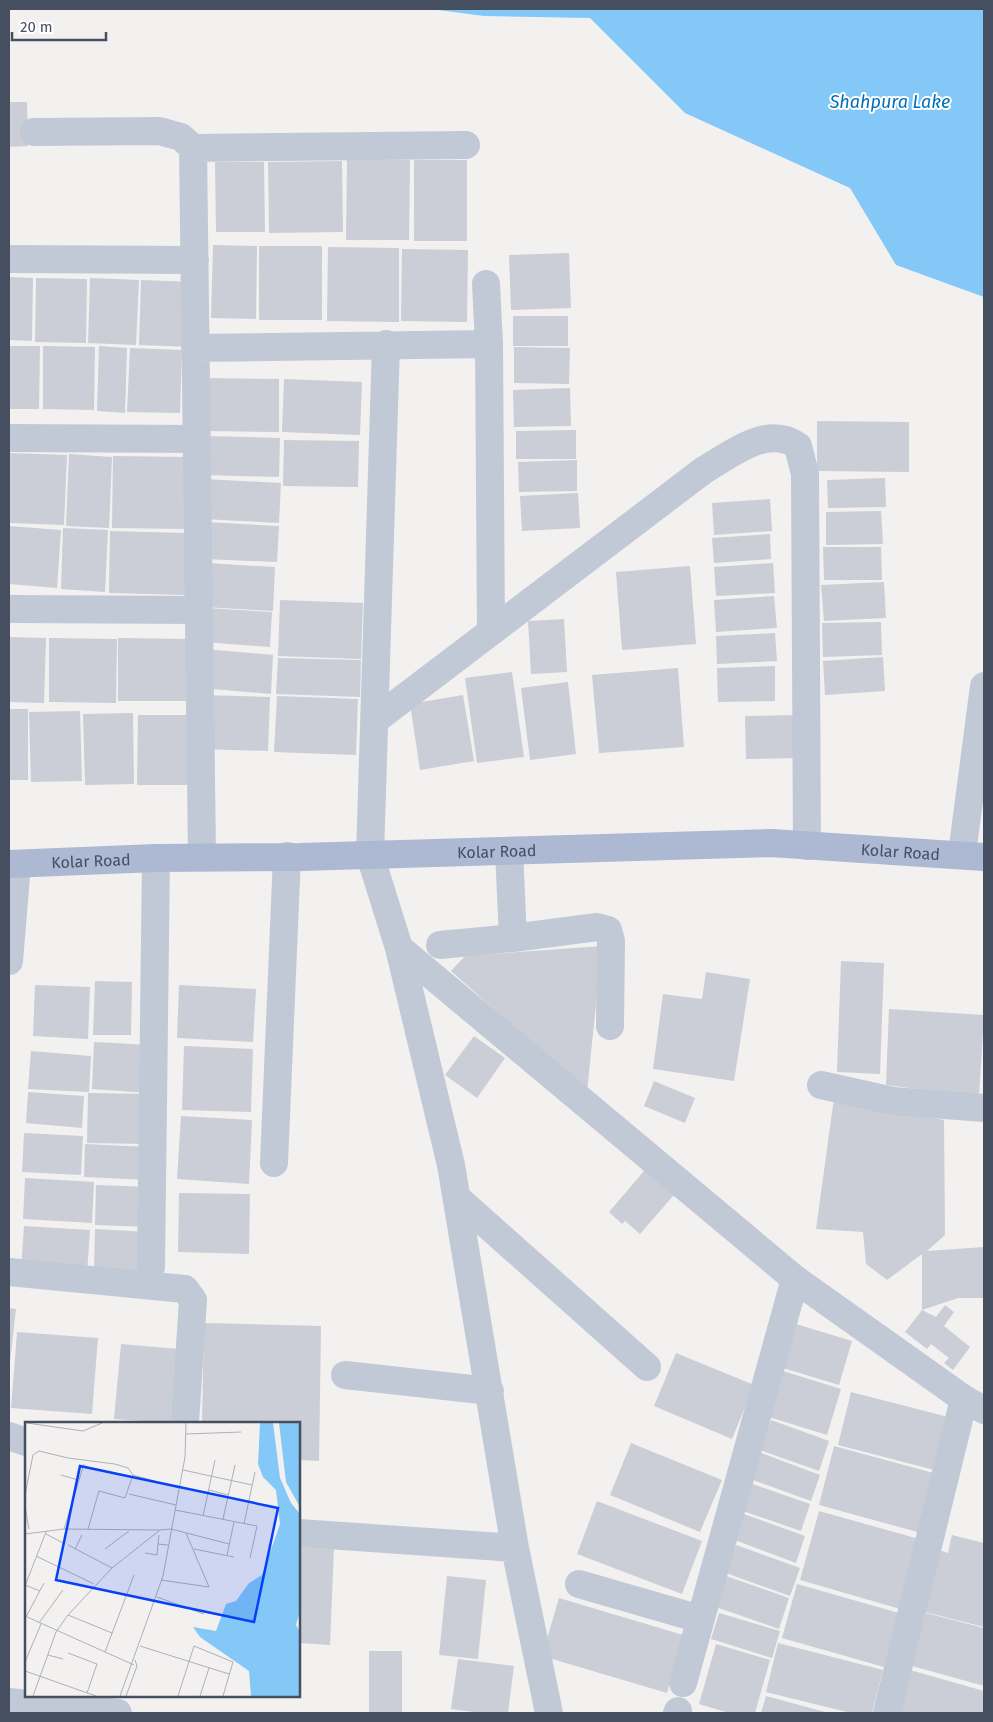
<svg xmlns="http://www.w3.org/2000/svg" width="993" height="1722" viewBox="0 0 993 1722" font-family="'Fira Sans',sans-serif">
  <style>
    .water { fill: #83c8f6 }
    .building { fill: #cbced6 }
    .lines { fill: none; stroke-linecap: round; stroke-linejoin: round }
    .minor { stroke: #c2c9d6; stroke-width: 28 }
    .major { stroke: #adb8d2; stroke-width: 28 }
    .labels { text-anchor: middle; stroke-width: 4; stroke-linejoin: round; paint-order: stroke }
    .street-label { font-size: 16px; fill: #464f60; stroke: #fff }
    .water-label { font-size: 18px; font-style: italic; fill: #006fb9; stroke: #fff }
    .inset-road { fill: none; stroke: #aeb0b6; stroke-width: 1 }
    .view { fill: #0541f8; fill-opacity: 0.15; stroke: #0541f8; stroke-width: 2.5 }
    .inset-edge { fill: none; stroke: #464f60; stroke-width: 2.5 }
  </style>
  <rect width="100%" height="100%" fill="#f3f0f0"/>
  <!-- water -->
  <path class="water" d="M431,9H984V297L896,265L850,188L685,113L590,18L484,16Z"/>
  <!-- building -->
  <path class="building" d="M9,102H27L28,146L9,147Z
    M347,159L410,160L409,240H346Z
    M414,160H467V241H414Z
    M342,161L343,232L269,233L268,162Z
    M215,162H264L265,232H216Z
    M213,245L257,246L256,319L211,318Z
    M259,246H322V320H259Z
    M328,247L399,248V322L327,321Z
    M402,249L468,250L467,322L401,321Z
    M569,253L571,308L511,310L509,255Z
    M9,277L33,278L32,341L9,340Z
    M36,278L87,279L86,343L35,342Z
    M90,278L139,280L136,345L88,343Z
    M141,280L194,282L191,347L139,345Z
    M513,316H568V346H513Z
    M9,346H40L39,409H9Z
    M43,346L95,347L94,410L43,409Z
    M99,346L127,348L125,413L97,411Z
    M514,347L570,348L569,384L514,383Z
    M130,348L182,350L180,413L127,412Z
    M207,378L279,379V432L207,431Z
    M284,379L362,382L360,435L282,432Z
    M570,388L571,426L514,427L513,390Z
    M817,421L909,422V472L817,471Z
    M576,430V459H516V431Z
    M205,436L280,438L279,477L204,475Z
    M284,440L359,441L358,487L283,486Z
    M9,453L67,455L64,525L9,523Z
    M69,454L112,457L109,528L66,526Z
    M113,456L189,457L188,529L112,528Z
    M577,460V491L519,492L518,462Z
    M885,478L886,507L828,508L827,480Z
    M205,479L281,483L279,523L203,519Z
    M578,493L580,528L522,531L520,496Z
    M770,499L772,531L714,535L712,503Z
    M881,511L883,544L826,545V512Z
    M206,522L279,526L277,562L205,559Z
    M9,526L61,530L57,588L9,584Z
    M63,528L108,530L105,592L61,589Z
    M110,531L187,533L185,595L109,593Z
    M770,534L771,559L714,563L712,538Z
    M823,547H881L882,580H824Z
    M207,563L275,567L273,611L204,607Z
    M773,563L775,593L716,596L714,567Z
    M690,566L696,644L622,650L616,572Z
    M884,582L886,618L824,621L821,585Z
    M774,596L777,628L716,632L714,600Z
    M280,600L363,603L361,659L278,656Z
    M206,608L272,612L270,647L203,642Z
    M564,619L567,672L531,674L528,621Z
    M881,622L882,655L823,657L822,623Z
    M775,633L777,661L717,664L716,636Z
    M9,637L46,638L44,703L9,702Z
    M49,638L117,639L116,703L49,702Z
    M118,638L191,639V701H118Z
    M205,649L273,655L271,694L201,688Z
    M883,657L885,691L825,695L823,661Z
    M278,658L361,660L360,697L276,694Z
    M775,666V701L718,702L717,668Z
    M678,668L684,747L599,753L592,675Z
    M512,672L524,757L477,763L465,678Z
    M568,682L576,754L530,760L521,688Z
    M203,695L270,697L268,751L202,749Z
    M463,695L474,761L420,770L410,704Z
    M277,696L358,699L356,755L274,752Z
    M9,709H28V780H9Z
    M80,711L82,781L31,782L29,712Z
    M133,713L134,784L85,785L83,714Z
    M138,715H191L190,785H137Z
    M797,715L798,758L746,759L745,716Z
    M602,946L587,1092L451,971L465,956Z
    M841,961L884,963L880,1074L837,1072Z
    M706,972L750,979L734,1081L653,1069L663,994L702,999Z
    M95,981L132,982L131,1035H93Z
    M35,985L90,987L88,1039L33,1036Z
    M179,985L256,989L253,1042L177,1038Z
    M889,1009L984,1015L979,1097L886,1085Z
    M474,1036L505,1058L477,1098L445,1075Z
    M94,1042L151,1045L148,1093L92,1089Z
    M184,1046L253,1049L251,1112L182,1110Z
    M31,1051L91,1056L89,1092L28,1089Z
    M654,1081L695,1098L685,1123L644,1106Z
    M28,1092L84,1096L82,1128L26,1123Z
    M88,1093L151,1094L149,1144L87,1143Z
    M834,1098L944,1120L945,1235L927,1251L984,1247V1298H958L922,1310V1254L887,1280L866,1264L863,1232L816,1229Z
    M181,1116L252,1120L249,1184L177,1179Z
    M24,1133L83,1136L81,1175L22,1172Z
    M85,1144L149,1147L148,1180L84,1177Z
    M650,1164L679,1189L640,1234L625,1221L622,1224L609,1212Z
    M25,1178L94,1182L92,1223L23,1219Z
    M96,1185L151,1187L150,1227L95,1225Z
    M179,1193L250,1194L249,1254L178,1252Z
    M24,1226L90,1230L87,1273L21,1268Z
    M95,1229L150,1232L148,1272L94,1270Z
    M945,1305L954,1312L944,1326L970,1347L953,1370L944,1363L949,1358L931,1344L927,1349L905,1332L922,1310L936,1317Z
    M9,1308L16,1309L10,1362H9Z
    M204,1323L321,1326L319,1461L299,1460V1423H202Z
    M796,1324L852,1341L839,1385L783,1368Z
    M17,1332L98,1338L92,1414L11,1408Z
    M121,1344L179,1349L173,1423L114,1419Z
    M676,1353L754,1385L732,1439L654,1406Z
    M783,1371L841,1389L827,1435L769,1417Z
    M851,1392L952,1418L938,1471L838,1445Z
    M771,1420L829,1441L819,1471L760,1450Z
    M631,1443L722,1480L700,1532L610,1495Z
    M834,1446L937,1474L921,1533L819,1505Z
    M759,1452L820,1475L811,1501L750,1479Z
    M750,1483L810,1504L801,1531L740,1510Z
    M597,1501L702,1541L682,1594L577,1554Z
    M819,1511L919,1539L900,1609L800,1580Z
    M744,1514L805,1536L796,1563L735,1540Z
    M952,1535L984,1543V1627L921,1611L936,1549L948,1553Z
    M736,1545L800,1568L790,1596L726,1573Z
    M299,1547L334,1549L330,1645L299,1643Z
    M723,1575L789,1598L779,1629L713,1606Z
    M447,1576L486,1580L478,1659L439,1655Z
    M797,1584L899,1613L884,1667L782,1638Z
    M559,1598L683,1635L667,1693L542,1656Z
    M719,1613L780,1631L772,1658L711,1639Z
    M926,1613L984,1628V1686L912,1666Z
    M778,1643L883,1670L872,1713H851L766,1692Z
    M716,1644L770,1660L755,1713H729L699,1704Z
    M369,1651H402V1712H369Z
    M458,1659L514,1666L508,1713H481L451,1709Z
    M910,1670L984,1691V1713H898Z
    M766,1696L829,1713H761Z"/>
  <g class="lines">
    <!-- minor -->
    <path class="minor" d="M34,132L159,131L181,137L193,148
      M9,259L195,260
      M486,284L489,344L491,630
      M386,344L370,855L399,948L795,1279L964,1399L984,1410
      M195,348L489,344
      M9,438L197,439
      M9,609L199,610
      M375,720L704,470C732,454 767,424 798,446L805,474L807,846
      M962,854L984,686
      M202,857L193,148L466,145
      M513,938L597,927L608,930L611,941L610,1026
      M440,945L513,938L509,851
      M399,948L451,1165L515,1548L549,1713
      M9,961L17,864
      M821,1085L893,1101L984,1108
      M274,1163L287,856
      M457,1198L647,1367
      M151,1267L156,858
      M9,1272L185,1289L193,1300L185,1423
      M345,1375L490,1391
      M9,1436L26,1442
      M299,1533L515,1548
      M579,1584L700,1619
      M683,1683L795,1279
      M9,1702L118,1713
      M677,1713L678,1711
      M887,1713L964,1399"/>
    <!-- major -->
    <path class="major" id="s1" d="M9,864L156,858L301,857L771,843L984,857"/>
  </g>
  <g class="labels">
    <!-- street labels -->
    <g class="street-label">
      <text dy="6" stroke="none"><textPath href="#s1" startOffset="892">Kolar Road</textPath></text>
      <text dy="6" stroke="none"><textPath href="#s1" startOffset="488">Kolar Road</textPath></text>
      <text dy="6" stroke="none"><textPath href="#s1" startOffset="82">Kolar Road</textPath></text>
    </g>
    <!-- water labels -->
    <g class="water-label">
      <text x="890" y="108">Shahpura Lake</text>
    </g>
  </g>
  <!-- overview -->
  <g transform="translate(25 1422)">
    <rect width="275" height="275" fill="#f3f0f0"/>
    <path d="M235,1H248L255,56L266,81L275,92V189L271,203L275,210V274H226L224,249L175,215L168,205L191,209L201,182L211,179L224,161L237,153L255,102L251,68L238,55L233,42ZM254,1H275V85L261,60Z" fill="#83c8f6"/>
    <path class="inset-road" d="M2,1L58,9L77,1M161,12L216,10M158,48L227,63M36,53L53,58M184,68L203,73M104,72L151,83M0,73L8,33L14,29L43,36L90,42L103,46L108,53L154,66M0,84L4,107M150,88L232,104L225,136M178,94L190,38M198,97L210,43M219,102L230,50M39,107L59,42M63,107L74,69L100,76L108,53M0,112L39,107L134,108M21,112L40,122M134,113L133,122L143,123M43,123L87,146M50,127L57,113M80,127L104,109M169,127L209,135M120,131L132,133L133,122M202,133L209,100M11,134L69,162M136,158L184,165L161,111M0,163L15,169M0,164L21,110M132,175L179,192M43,193L87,211M0,194L109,243M1,195L19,161M14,201L38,168M115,224L204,252M80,230L109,153M43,231L72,242L62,271M23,233L38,237M0,240L16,202M0,249L71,274M8,274L31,210L43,193L87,146L135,108L146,107L204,122M95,274L138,154L160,35L161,1M101,274L112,244L110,238M153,274L169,224L208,240L198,274M175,274L184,246"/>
    <path class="view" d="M55,44L253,86L229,200L31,158Z"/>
    <rect width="275" height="275" class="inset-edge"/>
  </g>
  <!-- border -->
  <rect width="993" height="1722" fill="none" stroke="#464f60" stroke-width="20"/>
  <!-- scale -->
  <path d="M12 32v8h94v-8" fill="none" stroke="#464f60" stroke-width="2.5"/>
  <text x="20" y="32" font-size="15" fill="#464f60" stroke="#ffffff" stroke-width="4" paint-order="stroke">20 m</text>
</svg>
